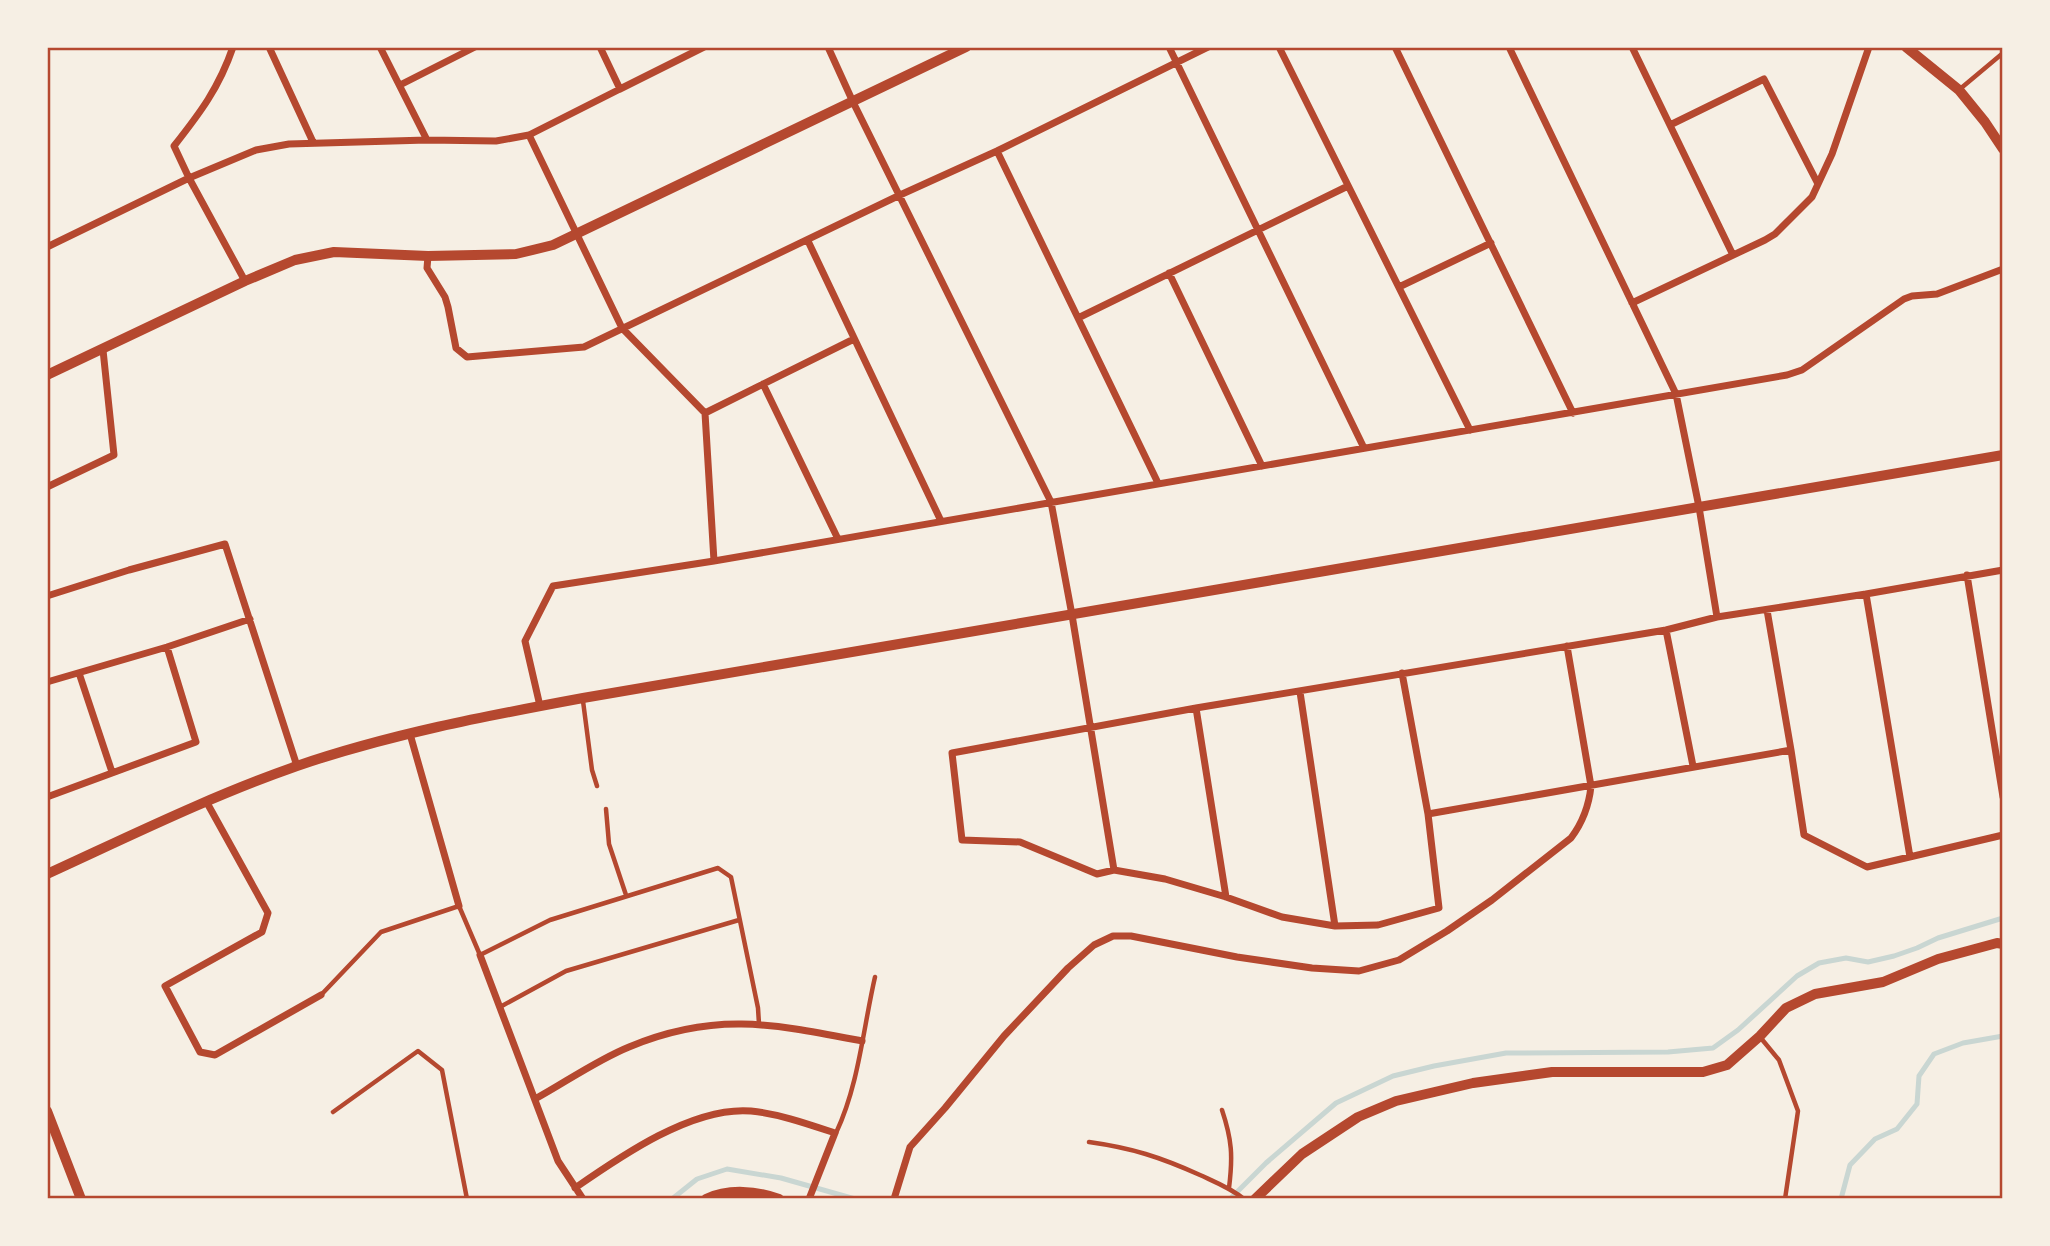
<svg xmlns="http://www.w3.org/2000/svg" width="2050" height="1246" viewBox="0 0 2050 1246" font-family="'Roboto Condensed',sans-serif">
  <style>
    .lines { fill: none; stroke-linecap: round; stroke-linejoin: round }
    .stream { stroke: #c9d6d2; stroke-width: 5 }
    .service { stroke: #b5482f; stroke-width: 4.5 }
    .minor { stroke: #b5482f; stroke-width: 7 }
    .tertiary { stroke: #b5482f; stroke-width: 10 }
    .secondary { stroke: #b5482f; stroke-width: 10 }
    .neatline { fill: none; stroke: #b5482f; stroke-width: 2.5 }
  </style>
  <rect width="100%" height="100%" fill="#f6efe4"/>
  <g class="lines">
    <!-- stream -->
    <path class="stream" d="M672,1199L697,1179L727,1169L781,1178L855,1199
      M1230,1199L1266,1163L1336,1103L1393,1076L1434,1066L1506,1053L1668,1052L1713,1048L1738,1030L1797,976L1819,963L1846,958L1868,962L1894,956L1917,948L1938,938L2003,918
      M1841,1199L1850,1165L1875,1139L1897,1129L1917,1104L1919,1076L1934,1054L1963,1043L2003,1036"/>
    <!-- service -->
    <path class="service" d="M1960,89L2003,53
      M583,701L592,770L597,786
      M606,809L609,844L626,895
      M321,995L381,932L459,906L480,955L550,920L718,868L731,877L758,1008L759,1024
      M500,1007L566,971L739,920
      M1760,1037L1779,1060L1798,1111L1785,1199
      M1222,1110C1232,1140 1233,1156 1229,1188
      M333,1112L418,1051L442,1070L467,1199
      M836,1133C859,1084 863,1029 875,977
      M1089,1142C1132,1148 1160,1157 1200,1175C1215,1182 1231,1188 1244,1199"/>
    <!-- minor -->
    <path class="minor" d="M233,47C219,88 200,113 174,146L189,178L256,150L289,144L427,140L496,141L529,135L620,89L600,47
      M269,47L313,142
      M380,47L427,140
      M828,47L853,102L1051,502L1072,615L1114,870
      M1169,47L1364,448
      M1279,47L1470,430
      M1395,47L1573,413
      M1509,47L1676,394L1699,507L1717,617
      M1632,47L1733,255
      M400,85L475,47
      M620,89L704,47
      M1670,125L1764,79L1818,184
      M529,135L622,328L705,413
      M997,151L1158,483
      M808,241L941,521
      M47,247L189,178L245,281
      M428,256L427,268L445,297L448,307L456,348L467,357L584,347L900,195L997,151L1208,47
      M1169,273L1262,466
      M1399,287L1491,243
      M1632,303L1765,240L1775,234L1812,197L1832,154L1869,47
      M1078,318L1348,186
      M763,384L838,539
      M47,487L114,455L103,350
      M714,561L705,413L854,339
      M1967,575L2003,797
      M1866,594L1910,857
      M47,596L129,570L225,544L297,766
      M1767,610L1791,750
      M1666,630L1693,766
      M79,673L112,772
      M1402,673L1428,814L1791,750L1804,835L1867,867L2003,835
      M47,682L167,647L250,619
      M1300,692L1335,926
      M540,706L525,641L553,586L714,561L1787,375L1802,370L1904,299L1912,296L1937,294L2003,269
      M1196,708L1226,897
      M410,734L459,906
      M47,797L196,742L167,647
      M206,801L268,913L262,932L165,986L200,1052L215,1055L321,995
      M1428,814L1439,908L1378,925L1335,926L1282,917L1226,897L1165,879L1114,870L1097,874L1020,842L962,840L952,753L1196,708L1666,630L1717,617L1866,594L2003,570
      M480,955L558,1161L583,1199
      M535,1099C566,1082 597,1060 629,1047C715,1011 774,1024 862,1041
      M575,1188C621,1156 693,1106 751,1111C780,1114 808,1124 835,1133L809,1199
      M894,1199L910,1147L945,1108L1004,1036L1068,968L1094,945L1113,936H1131L1237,957L1312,968L1359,971L1399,960L1447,931L1492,900L1571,838C1583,822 1589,806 1591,786L1567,646"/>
    <!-- tertiary -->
    <path class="tertiary" d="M1906,47L1959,90L1985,122L2003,149
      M47,375L245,281L295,260L334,252L428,256L516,254L553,245L966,47
      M706,1199C729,1188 757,1191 779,1199
      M1255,1199L1302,1154L1358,1117L1396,1101L1473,1083L1552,1072H1703L1727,1065L1760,1036L1786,1008L1815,994L1883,982L1938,959L1997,943L2003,944"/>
    <!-- secondary -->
    <path class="secondary" d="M47,874C130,836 211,796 297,766C390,734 486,716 583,698L2003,455
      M47,1111L81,1199"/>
  </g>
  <!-- border -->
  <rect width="2050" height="1246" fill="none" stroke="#f6efe4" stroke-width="98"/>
  <rect x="49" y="49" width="1952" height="1148" class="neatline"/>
</svg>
